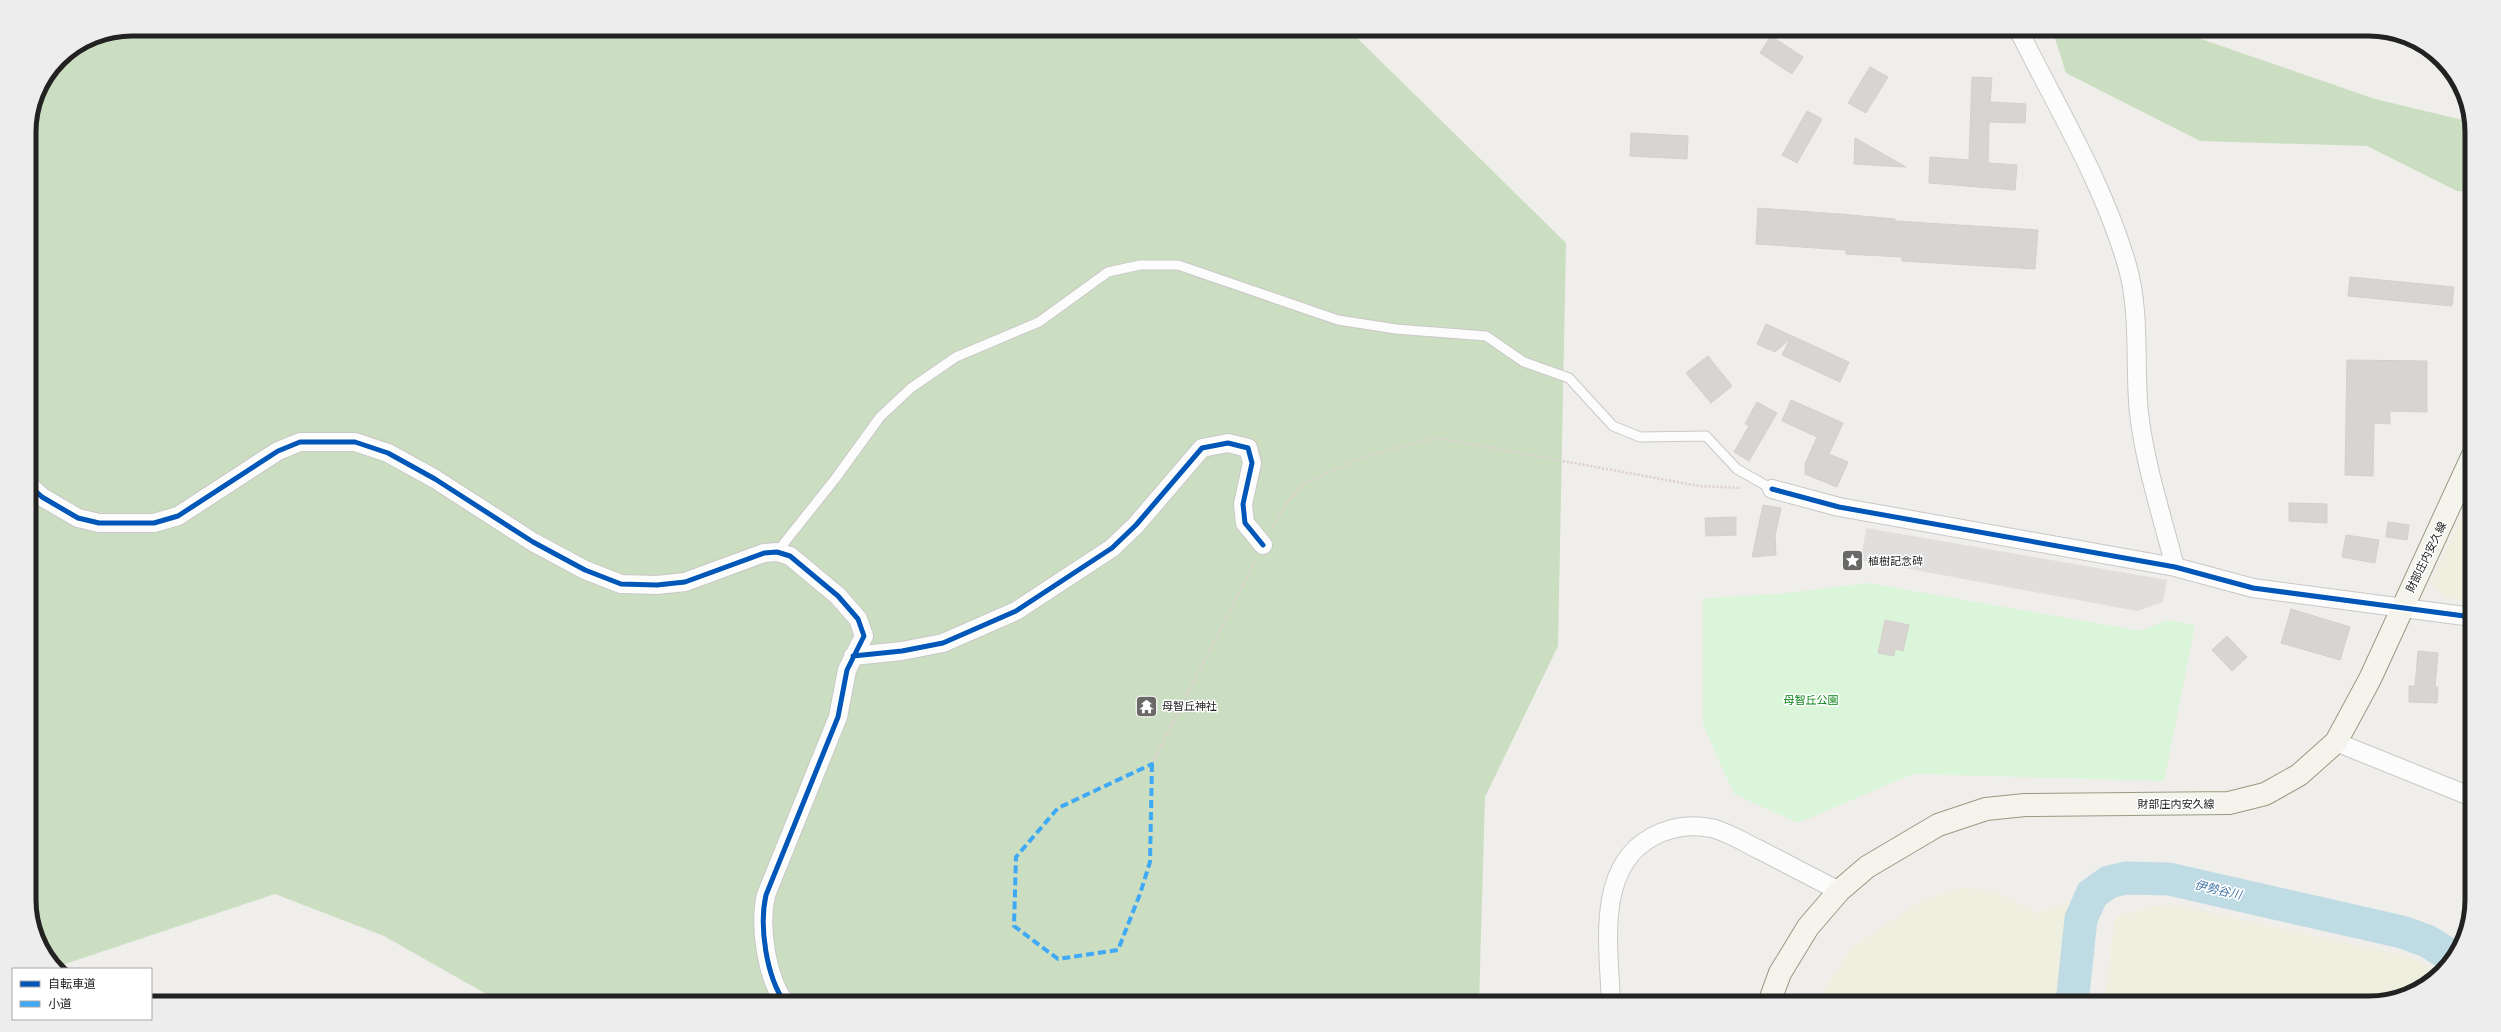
<svg xmlns="http://www.w3.org/2000/svg" width="2501" height="1032" viewBox="0 0 2501 1032" font-family="Overpass,'Noto Sans JP',sans-serif">
  <style>
    .farmland { fill: #efefdf }
    .forest { fill: #cbdec1 }
    .park { fill: #daf5da }
    .parking { fill: #e0dfde }
    .lines { fill: none; stroke-linecap: round; stroke-linejoin: round }
    .river { stroke: #bfdbe3; stroke-width: 33 }
    .building { fill: #d7d4d2; stroke: #d3d0cc }
    .lane-casing { stroke: #c9c8c7; stroke-width: 11 }
    .street-casing { stroke: #c9c8c7; stroke-width: 20 }
    .secondary-casing { stroke: #999a82; stroke-width: 24 }
    .path { stroke: #dccecd; stroke-width: 2.5; stroke-dasharray: 2 2; stroke-linecap: butt }
    .lane { stroke: #fdfcfc; stroke-width: 9 }
    .street { stroke: #fdfcfc; stroke-width: 18 }
    .secondary { stroke: #f4f4ed; stroke-width: 22 }
    .quiet { stroke: #3fa9f5; stroke-width: 4; stroke-dasharray: 8 4; stroke-linecap: butt }
    .cycleway-casing { stroke: #fff; stroke-width: 8 }
    .cycleway { stroke: #0057b8; stroke-width: 5 }
    .labels { text-anchor: middle; stroke-width: 3; stroke-linejoin: round; paint-order: stroke }
    .street-label { font-size: 11px; fill: #222; stroke: #fff }
    .poi-label { font-size: 11px; fill: #222; stroke: #fff; text-anchor: start }
    .park-label { font-size: 11px; fill: #0c8416; stroke: #fff }
    .water-label { font-size: 12px; font-style: italic; fill: #4a7aab; stroke: #fff }
    .rim { fill: none; stroke: #222; stroke-width: 5 }
  </style>
  <rect width="100%" height="100%" fill="#f0eeeb"/>
  <!-- farmland -->
  <path class="farmland" d="M2472,495V601L2445,598L2431,582Z
    M1963,887L1996,892L2038,913L2077,900L2062,1003H1816L1852,947L1917,903Z
    M2176,905L2413,958L2437,973L2426,986L2369,1003H2104L2115,917L2152,906Z"/>
  <!-- forest -->
  <path class="forest" d="M132,29H1348L1566,243L1558,646L1485,797L1479,1003H502L384,936L275,894L56,967L50,963L29,907V125L40,87L59,59L93,37Z
    M2052,29H2172L2375,99L2471,122L2472,192L2457,191L2367,146L2200,141L2066,73Z"/>
  <!-- park -->
  <path class="park" d="M1868,583L2141,631L2167,620L2195,625L2164,781L1913,774L1798,823L1734,794L1703,725V598L1779,594Z"/>
  <!-- parking -->
  <path class="parking" d="M1866,528L2167,580L2163,602L2137,611L1861,560Z"/>
  <g class="lines">
    <!-- river -->
    <path class="river" d="M2072,1003L2081,919L2092,894L2109,882L2126,878L2169,879L2402,932L2427,941L2451,956"/>
  </g>
  <!-- building -->
  <path class="building" d="M1771,36L1803,57L1792,74L1760,53Z
    M1870,67L1888,77L1866,113L1848,103Z
    M1972,77L1992,78L1990,102L2026,104L2025,123L1989,122L1988,163L2017,165L2015,190L1929,183L1930,157L1969,160Z
    M1807,111L1822,119L1797,163L1782,155Z
    M1631,133L1688,136L1687,159L1630,156Z
    M1855,138L1906,167L1854,164Z
    M1758,208L1840,214L1895,219V221L2038,230L2035,269L1902,261V257L1846,254V250L1756,244Z
    M2350,277L2454,287L2452,306L2348,296Z
    M1766,324L1849,362L1840,382L1782,355L1790,339L1775,352L1757,344Z
    M1708,356L1732,386L1711,403L1686,373Z
    M2347,360L2427,361V412L2390,411V424L2374,423L2373,476L2345,475Z
    M1791,400L1843,423L1829,454L1848,462L1837,487L1805,474V464L1817,437L1782,421Z
    M1757,402L1777,413L1749,461L1734,452L1749,426L1745,424Z
    M2289,503L2327,504V523L2289,521Z
    M1763,505L1781,508L1775,536L1776,555L1752,557Z
    M1736,517V535L1706,536L1705,518Z
    M2388,522L2409,525L2407,540L2386,537Z
    M2346,535L2379,540L2375,563L2342,557Z
    M2291,609L2350,627L2340,660L2281,643Z
    M1885,620L1909,625L1903,651L1895,649L1894,656L1878,653Z
    M2227,636L2247,657L2232,671L2212,650Z
    M2418,651L2438,653L2435,687H2438L2437,703L2409,702V686H2415Z"/>
  <g class="lines">
    <defs>
      <path id="lane" d="M777,552L835,479L880,417L911,388L956,357L1039,322L1108,272L1140,265H1178L1338,320L1396,329L1486,336L1524,362L1569,378L1613,426L1640,437L1706,436L1737,469L1772,489"/>
      <path id="street" d="M2018,29C2056,106 2103,182 2127,265C2141,313 2134,365 2139,413C2145,465 2162,516 2175,567
        M29,485L42,497L78,518L99,523H154L178,516L278,451L300,442H355L388,453L435,479L533,542L585,570L621,584L657,585L685,582L764,553L777,552L790,556L838,596L858,619L864,636L847,670L838,717L766,895C759,926 766,976 785,1003
        M1772,489L1839,507L2175,567L2253,588L2472,617
        M853,656L902,651L943,643L1016,611L1112,548L1136,525L1202,448L1228,443L1248,448L1252,463L1243,504L1245,523L1263,545
        M2336,742L2472,797
        M1611,1003C1609,948 1595,868 1652,837C1670,827 1690,824 1711,828C1726,831 1743,842 1758,849C1785,863 1812,877 1839,891"/>
      <path id="secondary" d="M1769,1003L1780,973L1808,927L1839,891L1867,867L1938,825L1986,809L2025,805L2229,803L2265,794L2299,775L2336,742L2370,679L2472,457"/>
    </defs>
    <!-- lane casing -->
    <use href="#lane" class="lane-casing"/>
    <!-- street casing -->
    <use href="#street" class="street-casing"/>
    <!-- secondary casing -->
    <use href="#secondary" class="secondary-casing"/>
    <!-- path -->
    <path class="path" d="M1272,528L1284,507L1302,485L1356,460L1414,443L1438,438L1699,486L1741,488
      M1152,764L1255,561"/>
    <!-- lane -->
    <use href="#lane" class="lane"/>
    <!-- street -->
    <use href="#street" class="street"/>
    <!-- secondary -->
    <use href="#secondary" class="secondary"/>
    <!-- quiet -->
    <path class="quiet" d="M1152,764L1150,862L1140,894L1118,950L1058,959L1014,926L1016,857L1058,808Z"/>
    <defs>
      <path id="cycleway" d="M29,485L42,497L78,518L99,523H154L178,516L278,451L300,442H355L388,453L435,479L533,542L585,570L621,584L657,585L685,582L764,553L777,552L790,556L838,596L858,619L864,636L847,670L838,717L766,895C759,926 766,976 785,1003
        M1772,489L1839,507L2175,567L2253,588L2472,617
        M853,656L902,651L943,643L1016,611L1112,548L1136,525L1202,448L1228,443L1248,448L1252,463L1243,504L1245,523L1263,545"/>
    </defs>
    <!-- cycleway casing -->
    <use href="#cycleway" class="cycleway-casing"/>
    <!-- cycleway -->
    <use href="#cycleway" class="cycleway"/>
  </g>
  <!-- icons -->
  <defs>
    <symbol id="sight-square" viewBox="-11 -11 22 22"><rect x="-9" y="-9" width="18" height="18" rx="4" fill="#6a6968" stroke="#fff"/><path d="M0-6L1.8-2.2L6-1.7L2.9 1.2L3.7 5.4L0 3.3L-3.7 5.4L-2.9 1.2L-6-1.7L-1.8-2.2Z" fill="#fff"/></symbol>
    <symbol id="temple-square" viewBox="-11 -11 22 22"><rect x="-9" y="-9" width="18" height="18" rx="4" fill="#6a6968" stroke="#fff"/><path d="M0-6L5-2H3V0L6.5 2.5H4V6H1.5V3h-3V6H-4V2.5H-6.5L-3 0V-2H-5Z" fill="#fff"/></symbol>
  </defs>
  <g fill-rule="evenodd">
    <use href="#sight-square" x="1840" y="548" width="25" height="25"/>
    <use href="#temple-square" x="1134" y="694" width="25" height="25"/>
  </g>
  <g class="labels">
    <!-- street labels -->
    <g class="street-label">
      <text transform="translate(2426 557) rotate(-64)" y="4">財部庄内安久線</text>
      <text x="2176" y="808">財部庄内安久線</text>
    </g>
    <!-- poi labels -->
    <g class="poi-label">
      <text x="1868" y="565">植樹記念碑</text>
      <text x="1162" y="710">母智丘神社</text>
    </g>
    <!-- park labels -->
    <g class="park-label">
      <text x="1811" y="704">母智丘公園</text>
    </g>
    <!-- water labels -->
    <g class="water-label">
      <text transform="translate(2218 890) rotate(13)" y="4">伊勢谷川</text>
    </g>
  </g>
  <!-- crop -->
  <path d="M0 0H2501V1032H0ZM132 36H2369A96 96 0 0 1 2465 132V900A96 96 0 0 1 2369 996H132A96 96 0 0 1 36 900V132A96 96 0 0 1 132 36Z" fill="#ededed" fill-rule="evenodd"/>
  <path class="rim" d="M132 36H2369A96 96 0 0 1 2465 132V900A96 96 0 0 1 2369 996H132A96 96 0 0 1 36 900V132A96 96 0 0 1 132 36Z"/>
  <!-- legend -->
  <rect x="12" y="968" width="140" height="52" fill="#ffffff" stroke="#a7a7a7"/>
  <rect x="20" y="981" width="20" height="6" fill="#0057b8" stroke="#a7a7a7"/>
  <text x="48" y="988" font-size="12" fill="#222222">自転車道</text>
  <rect x="20" y="1001" width="20" height="6" fill="#3fa9f5" stroke="#a7a7a7"/>
  <text x="48" y="1008" font-size="12" fill="#222222">小道</text>
</svg>
